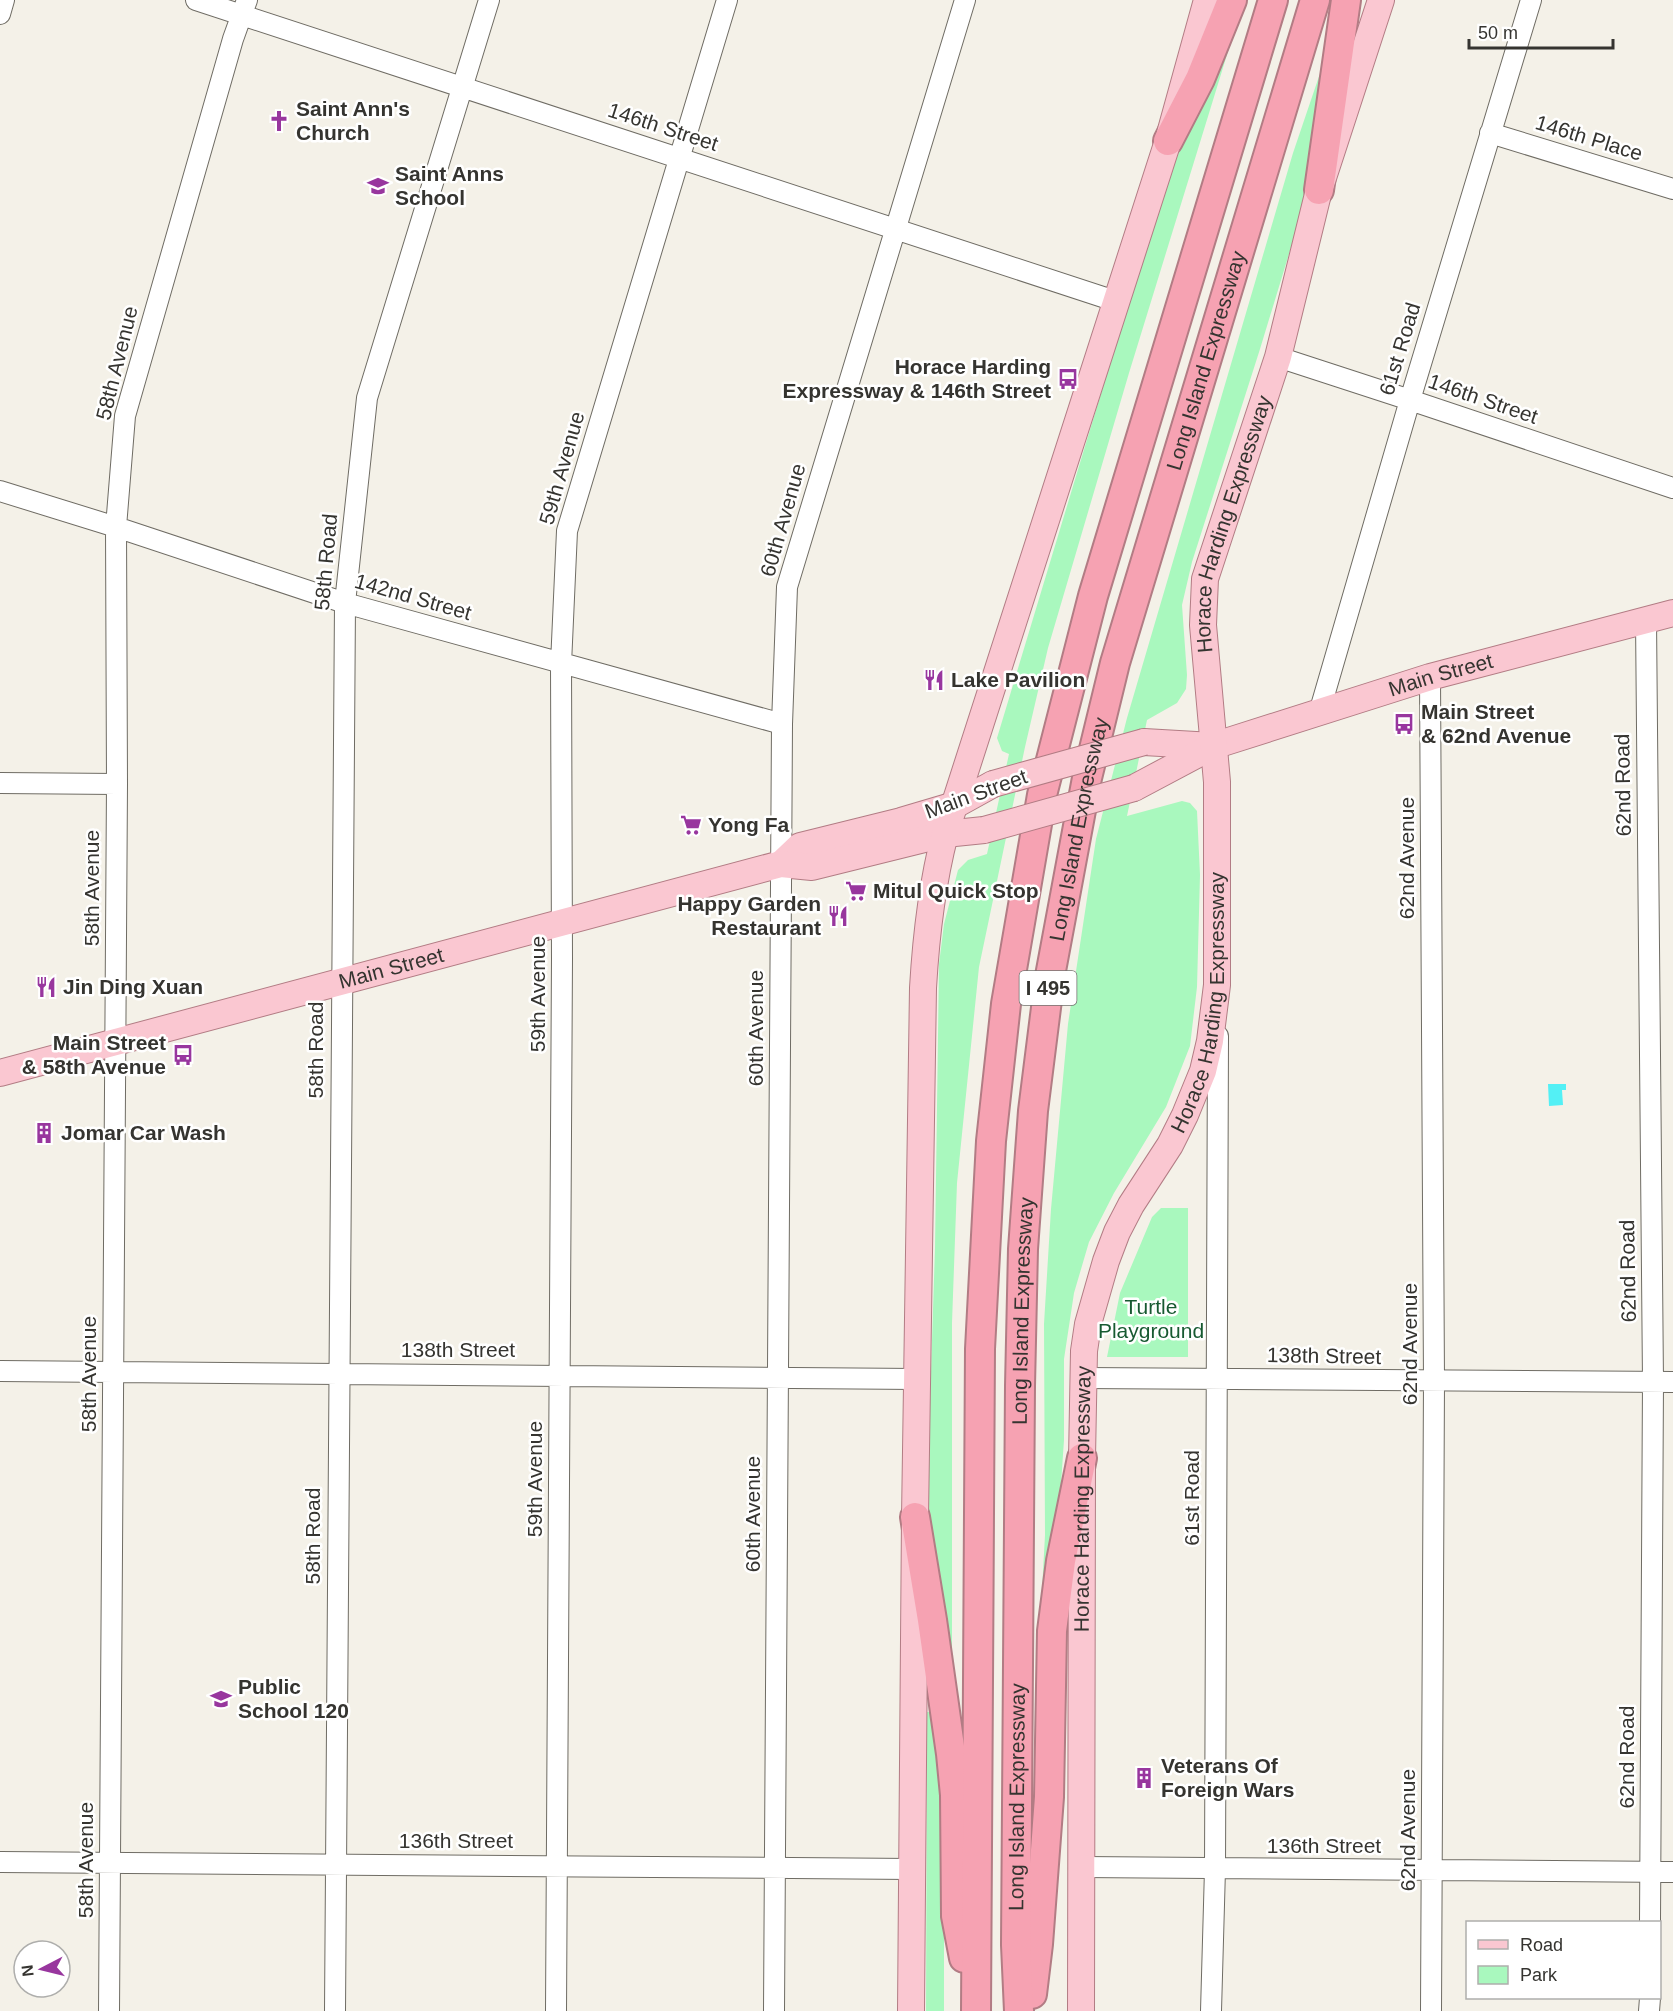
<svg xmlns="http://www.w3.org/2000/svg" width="1673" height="2011" viewBox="0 0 1673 2011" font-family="Helvetica,sans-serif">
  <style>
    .green { fill: #a9f8be }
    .water { fill: #53f0f5 }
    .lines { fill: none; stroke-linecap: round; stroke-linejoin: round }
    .minor-casing { stroke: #6f6c64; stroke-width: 22 }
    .major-casing { stroke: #b27c84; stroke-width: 28 }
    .highway-casing { stroke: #b27c84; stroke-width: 32 }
    .minor { stroke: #fff; stroke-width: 20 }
    .major { stroke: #fac7d1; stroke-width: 26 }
    .highway { stroke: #f6a2b2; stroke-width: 28 }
    .major-bridge-casing { stroke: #b27c84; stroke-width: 28; stroke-linecap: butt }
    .major-bridge { stroke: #fac7d1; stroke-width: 26 }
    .labels { text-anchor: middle; stroke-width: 5; stroke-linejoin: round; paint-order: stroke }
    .shield { fill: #fff; stroke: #72716e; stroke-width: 1.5 }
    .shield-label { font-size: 20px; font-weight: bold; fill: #353430 }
    .poi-label { font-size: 21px; font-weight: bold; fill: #353430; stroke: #fff; text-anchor: start }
    .street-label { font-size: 21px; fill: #353430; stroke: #fff }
    .park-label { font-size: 21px; fill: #175a31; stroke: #fff }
  </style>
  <rect width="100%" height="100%" fill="#f4f1e8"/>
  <!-- green -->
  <path class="green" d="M1242,6L1129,373L1048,648L1025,747L979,967L957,1183L952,1323V1700L930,1556L927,1496L935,1248L939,964L944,924L958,870L968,860L987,854L1009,754L1002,751L997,738L1166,178Z
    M1331,41L1306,198L1260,349L1192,562L1182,605L1187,675L1186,689L1177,703L1147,720L1127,816L1182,801L1190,803L1197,811L1200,875L1197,987L1190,1046L1166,1107L1114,1193L1089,1242L1074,1293L1064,1359V1440L1061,1484L1040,1627L1045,1535L1044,1324L1051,1209L1068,1024L1096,839L1127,718L1293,153Z
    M1161,1208H1188V1357H1107L1120,1293L1152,1217Z
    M927,1712H932L944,1808V2011H926Z"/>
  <!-- water -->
  <path class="water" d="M1548,1084H1566V1090H1562L1563,1105L1549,1106Z"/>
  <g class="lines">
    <defs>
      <path id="minor" d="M196,0L1115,301
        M0,14L4,0
        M1490,133L1673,189
        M1278,357L1410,400L1673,488
        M0,491L116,527L345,603L782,724
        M1646,619L1653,1382L1650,1922
        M1430,677L1434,1381L1431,2011
        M1319,713L1410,400L1531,0
        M0,783L117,784
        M0,1371L917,1379
        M1083,1378L1673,1382
        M0,1862L912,1869
        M1082,1867L1673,1872
        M109,2011L117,784L116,527L125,416L233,39L247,0
        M335,2011L345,603L367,398L489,0
        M556,2011L562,958L561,664L567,531L727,0
        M774,2011L782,724L787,587L965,0
        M1211,2011L1215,1869L1218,1036
        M1649,2011L1650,1998"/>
      <g id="major">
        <path d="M1144,742L1213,746"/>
        <path id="s1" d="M1134,788L1213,746L1430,677L1673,613"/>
        <path d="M781,864L800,846L901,821L955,805L993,784"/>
        <path id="s2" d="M0,1073L781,864L812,867L945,834L984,830"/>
        <path d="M911,2011L915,1517L923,988C926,936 932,884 945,834L1168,141L1207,0"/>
        <path id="s3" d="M1081,2011L1082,1458L1084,1351L1088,1324L1106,1261L1117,1232L1131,1205L1170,1145L1185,1115L1203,1071L1210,1041L1217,985V782L1203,625L1205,579L1278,357L1319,190L1381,0"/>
      </g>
      <g id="highway">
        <path d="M1168,141L1200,79L1232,0"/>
        <path d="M1319,190L1346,0"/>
        <path d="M915,1517L932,1620L951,1754L955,1795L956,1916L964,1958"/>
        <path d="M1032,1994L1038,1944L1049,1797L1052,1631L1061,1561L1082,1458"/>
        <path d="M976,2011L980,1349L991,1141L1006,1004L1042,795L1093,596L1273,0"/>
        <path id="s4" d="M1019,2011L1016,1945L1020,1386L1023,1249L1033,1111L1050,976L1087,778L1115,663L1315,0"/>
      </g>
    </defs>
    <!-- minor casing -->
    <use href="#minor" class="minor-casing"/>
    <!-- major casing -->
    <use href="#major" class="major-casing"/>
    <!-- highway casing -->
    <use href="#highway" class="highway-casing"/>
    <!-- minor -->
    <use href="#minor" class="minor"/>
    <!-- major -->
    <use href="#major" class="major"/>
    <!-- highway -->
    <use href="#highway" class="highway"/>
    <defs>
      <path id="major-bridge" d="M993,784L1144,742
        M984,830L1134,788"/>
    </defs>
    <!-- major-bridge casing -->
    <use href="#major-bridge" class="major-bridge-casing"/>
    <!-- major-bridge -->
    <use href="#major-bridge" class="major-bridge"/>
  </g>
  <!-- icons -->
  <defs>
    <symbol id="church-bare" viewBox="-9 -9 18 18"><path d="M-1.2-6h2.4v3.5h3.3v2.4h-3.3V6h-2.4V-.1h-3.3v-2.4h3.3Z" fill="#98369e" stroke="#fff" stroke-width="2.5" paint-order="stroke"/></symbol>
    <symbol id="school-bare" viewBox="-9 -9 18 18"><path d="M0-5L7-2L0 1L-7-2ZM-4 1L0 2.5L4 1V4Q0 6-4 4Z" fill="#98369e" stroke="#fff" stroke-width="2.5" paint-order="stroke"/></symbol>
    <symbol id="bus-bare" viewBox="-9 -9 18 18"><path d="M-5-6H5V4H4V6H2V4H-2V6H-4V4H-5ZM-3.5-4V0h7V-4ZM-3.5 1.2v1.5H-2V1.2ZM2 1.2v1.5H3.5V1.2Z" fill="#98369e" stroke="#fff" stroke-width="2.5" paint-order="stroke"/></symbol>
    <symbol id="restaurant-bare" viewBox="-9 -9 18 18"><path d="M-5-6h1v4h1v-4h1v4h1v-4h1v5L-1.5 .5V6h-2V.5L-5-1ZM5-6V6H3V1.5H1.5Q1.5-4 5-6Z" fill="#98369e" stroke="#fff" stroke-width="2.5" paint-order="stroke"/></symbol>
    <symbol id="supermarket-bare" viewBox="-9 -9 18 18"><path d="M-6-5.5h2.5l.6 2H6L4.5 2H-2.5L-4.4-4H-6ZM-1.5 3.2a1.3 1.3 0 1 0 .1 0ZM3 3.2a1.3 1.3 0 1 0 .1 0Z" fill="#98369e" stroke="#fff" stroke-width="2.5" paint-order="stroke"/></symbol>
    <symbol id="building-bare" viewBox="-9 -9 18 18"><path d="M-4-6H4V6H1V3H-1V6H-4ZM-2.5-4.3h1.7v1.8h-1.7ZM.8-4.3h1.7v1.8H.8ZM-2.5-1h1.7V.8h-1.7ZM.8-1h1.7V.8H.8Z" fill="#98369e" stroke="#fff" stroke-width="2.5" paint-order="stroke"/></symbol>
  </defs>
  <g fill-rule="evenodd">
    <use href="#church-bare" x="264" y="106" width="30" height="30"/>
    <use href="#school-bare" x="363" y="171" width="30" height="30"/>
    <use href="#bus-bare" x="1053" y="364" width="30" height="30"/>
    <use href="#restaurant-bare" x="919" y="665" width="30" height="30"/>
    <use href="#bus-bare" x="1389" y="709" width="30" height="30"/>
    <use href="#supermarket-bare" x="676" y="810" width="30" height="30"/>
    <use href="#supermarket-bare" x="841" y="876" width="30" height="30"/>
    <use href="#restaurant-bare" x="823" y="901" width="30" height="30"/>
    <use href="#restaurant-bare" x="31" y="972" width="30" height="30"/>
    <use href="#bus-bare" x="168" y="1040" width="30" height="30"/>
    <use href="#building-bare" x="29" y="1118" width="30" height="30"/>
    <use href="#school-bare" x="206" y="1684" width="30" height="30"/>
    <use href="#building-bare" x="1129" y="1763" width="30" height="30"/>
  </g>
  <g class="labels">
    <!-- shield labels -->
    <rect class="shield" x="1019.5" y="971" width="57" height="34" rx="4.5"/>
    <g class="shield-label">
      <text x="1048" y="995">I 495</text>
    </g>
    <!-- poi labels -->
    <g class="poi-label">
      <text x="296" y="116">Saint Ann's<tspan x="296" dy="24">Church</tspan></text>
      <text x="395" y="181">Saint Anns<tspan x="395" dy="24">School</tspan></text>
      <text x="1051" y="374" text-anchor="end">Horace Harding<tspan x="1051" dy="24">Expressway &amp; 146th Street</tspan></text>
      <text x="951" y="687">Lake Pavilion</text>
      <text x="1421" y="719">Main Street<tspan x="1421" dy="24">&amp; 62nd Avenue</tspan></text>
      <text x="708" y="832">Yong Fa</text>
      <text x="873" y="898">Mitul Quick Stop</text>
      <text x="821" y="911" text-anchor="end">Happy Garden<tspan x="821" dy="24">Restaurant</tspan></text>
      <text x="63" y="994">Jin Ding Xuan</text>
      <text x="166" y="1050" text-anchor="end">Main Street<tspan x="166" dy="24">&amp; 58th Avenue</tspan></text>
      <text x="61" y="1140">Jomar Car Wash</text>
      <text x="238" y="1694">Public<tspan x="238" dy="24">School 120</tspan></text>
      <text x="1161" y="1773">Veterans Of<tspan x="1161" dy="24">Foreign Wars</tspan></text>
    </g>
    <!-- street labels -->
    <g class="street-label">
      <text transform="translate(663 127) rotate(18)" y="7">146th Street</text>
      <text transform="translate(1589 138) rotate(17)" y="7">146th Place</text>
      <text transform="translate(1400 349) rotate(-73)" y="7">61st Road</text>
      <text dy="7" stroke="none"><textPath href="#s4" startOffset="1672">Long Island Expressway</textPath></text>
      <text transform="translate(117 363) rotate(-76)" y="7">58th Avenue</text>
      <text transform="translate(1483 399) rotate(19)" y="7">146th Street</text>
      <text transform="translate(562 468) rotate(-74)" y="7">59th Avenue</text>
      <text transform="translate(783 520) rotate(-74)" y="7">60th Avenue</text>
      <text dy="7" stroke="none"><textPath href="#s3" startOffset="1520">Horace Harding Expressway</textPath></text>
      <text transform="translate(326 562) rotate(-85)" y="7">58th Road</text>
      <text transform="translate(413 597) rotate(16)" y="7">142nd Street</text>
      <text dy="7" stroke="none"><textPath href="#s1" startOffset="328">Main Street</textPath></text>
      <text transform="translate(1623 785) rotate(-91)" y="7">62nd Road</text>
      <text transform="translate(976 794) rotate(-20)" y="7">Main Street</text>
      <text dy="7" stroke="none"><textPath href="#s4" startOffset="1186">Long Island Expressway</textPath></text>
      <text transform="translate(1407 858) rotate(-90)" y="7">62nd Avenue</text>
      <text transform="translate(92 888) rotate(-90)" y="7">58th Avenue</text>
      <text dy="7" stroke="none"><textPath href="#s2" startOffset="405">Main Street</textPath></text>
      <text transform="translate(538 994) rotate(-90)" y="7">59th Avenue</text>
      <text dy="7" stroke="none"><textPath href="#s3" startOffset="1034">Horace Harding Expressway</textPath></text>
      <text transform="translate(756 1028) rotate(-90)" y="7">60th Avenue</text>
      <text transform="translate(316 1050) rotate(-90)" y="7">58th Road</text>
      <text transform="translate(1628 1271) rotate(-91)" y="7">62nd Road</text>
      <text dy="7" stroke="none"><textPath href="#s4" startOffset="700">Long Island Expressway</textPath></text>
      <text transform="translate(1410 1344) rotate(-90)" y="7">62nd Avenue</text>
      <text x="458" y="1357">138th Street</text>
      <text transform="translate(1324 1356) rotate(1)" y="7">138th Street</text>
      <text transform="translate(89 1374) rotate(-90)" y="7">58th Avenue</text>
      <text transform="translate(535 1479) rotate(-90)" y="7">59th Avenue</text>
      <text transform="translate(1192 1498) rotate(-90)" y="7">61st Road</text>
      <text dy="7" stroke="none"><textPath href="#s3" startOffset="512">Horace Harding Expressway</textPath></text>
      <text transform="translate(753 1514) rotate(-90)" y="7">60th Avenue</text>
      <text transform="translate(313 1536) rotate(-90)" y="7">58th Road</text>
      <text transform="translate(1627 1757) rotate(-90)" y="7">62nd Road</text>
      <text dy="7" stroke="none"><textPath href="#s4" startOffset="214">Long Island Expressway</textPath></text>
      <text transform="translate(1408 1830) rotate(-90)" y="7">62nd Avenue</text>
      <text x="456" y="1848">136th Street</text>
      <text x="1324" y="1853">136th Street</text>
      <text transform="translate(86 1860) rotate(-90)" y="7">58th Avenue</text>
    </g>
    <!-- park labels -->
    <g class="park-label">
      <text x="1151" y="1314">Turtle<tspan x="1151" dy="24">Playground</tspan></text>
    </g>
  </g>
  <!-- legend -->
  <rect x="1466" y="1921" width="195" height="78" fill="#ffffff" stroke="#aeaeac" stroke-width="1.5"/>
  <rect x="1478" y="1940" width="30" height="9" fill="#fac7d1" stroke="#aeaeac" stroke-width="1.5"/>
  <text x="1520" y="1951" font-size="18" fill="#353430">Road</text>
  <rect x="1478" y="1966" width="30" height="18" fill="#a9f8be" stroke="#aeaeac" stroke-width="1.5"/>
  <text x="1520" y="1981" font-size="18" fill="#353430">Park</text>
  <!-- north arrow -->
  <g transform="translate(42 1969) rotate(263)"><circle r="28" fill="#ffffff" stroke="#aeaeac" stroke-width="1.5"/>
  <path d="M0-4.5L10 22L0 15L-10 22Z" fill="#98369e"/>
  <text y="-9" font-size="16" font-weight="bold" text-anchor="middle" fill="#353430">N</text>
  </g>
  <!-- scale -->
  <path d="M1469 39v9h144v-9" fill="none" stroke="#353430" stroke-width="3"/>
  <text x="1478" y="39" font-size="18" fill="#353430" stroke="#ffffff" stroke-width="4.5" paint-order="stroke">50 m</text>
</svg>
